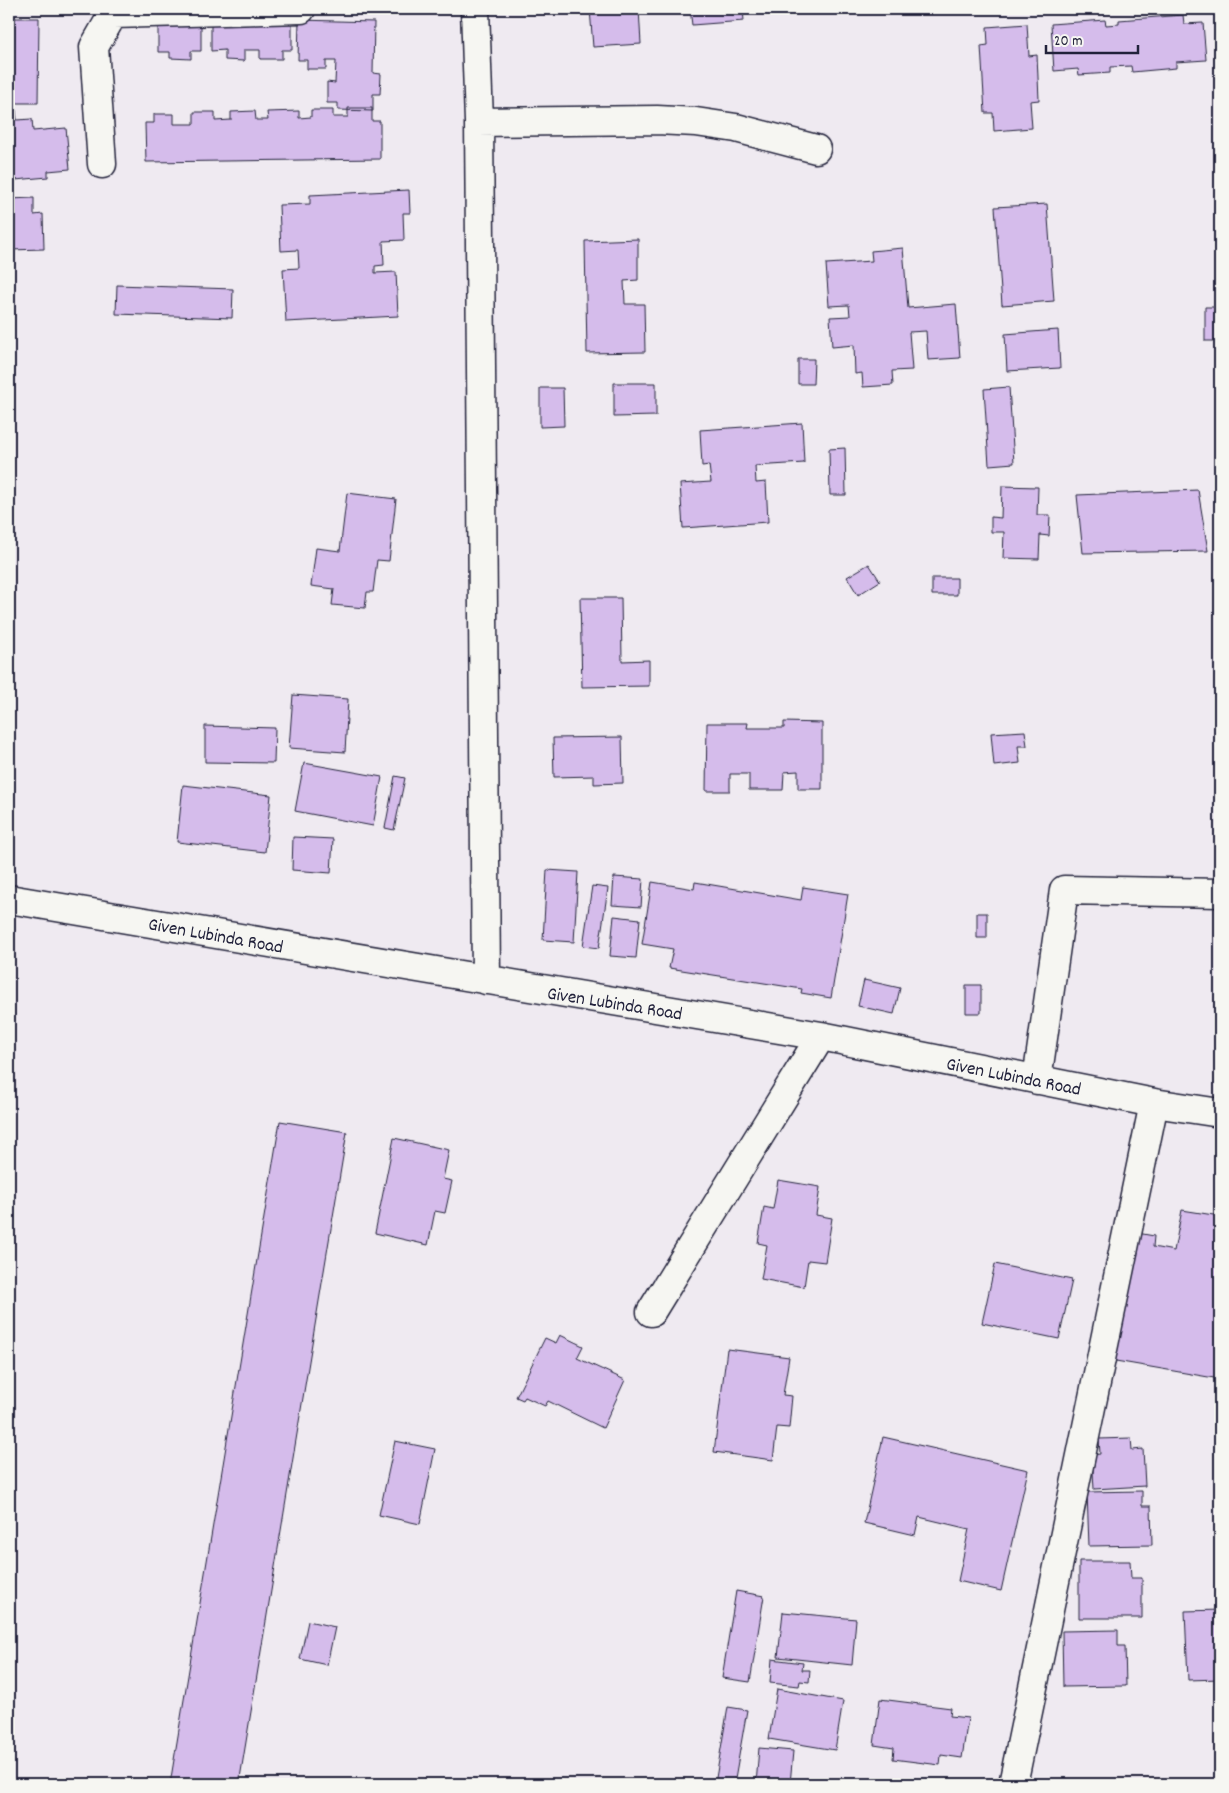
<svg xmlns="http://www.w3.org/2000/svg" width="1229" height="1793" viewBox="0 0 1229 1793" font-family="Dekko,sans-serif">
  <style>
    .building { fill: #d5bceb; stroke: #22223b }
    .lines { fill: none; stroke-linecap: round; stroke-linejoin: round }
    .minor-casing { stroke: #22223b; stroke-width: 31 }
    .minor { stroke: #f6f6f2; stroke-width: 28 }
    .labels { text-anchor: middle; stroke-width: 5; stroke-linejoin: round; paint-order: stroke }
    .street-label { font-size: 19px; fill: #22223b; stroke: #f6f6f2 }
  </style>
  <rect width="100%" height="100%" fill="#efeaf1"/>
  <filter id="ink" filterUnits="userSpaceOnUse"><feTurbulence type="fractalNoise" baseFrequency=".02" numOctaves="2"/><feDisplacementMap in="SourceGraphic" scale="10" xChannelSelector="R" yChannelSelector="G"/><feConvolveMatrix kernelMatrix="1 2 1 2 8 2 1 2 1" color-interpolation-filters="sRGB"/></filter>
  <g filter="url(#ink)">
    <!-- building -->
    <path class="building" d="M590,9H639L641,44L593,47Z
      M690,9H743L744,21L692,25Z
      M1183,15L1184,24L1203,23L1206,60L1176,62V68L1132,72L1131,66L1110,67V73L1079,75L1078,69L1054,71L1051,24L1105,20L1106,25L1119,24V20Z
      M211,16L292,18V50H282V59H260V50H244V61L225,60V50L211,51Z
      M158,17H201V51H191V59L170,58V52H158Z
      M9,18H39L38,103H9Z
      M299,20L374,22L373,73L381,74L380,94H373V111L338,110V103H327V82L335,83L336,61H326V69H307V60H298Z
      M1027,24L1029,56L1037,55L1039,100L1030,101L1032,128L994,131L993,113H985L981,46L988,45L987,27Z
      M348,108H372V121H380V159L146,162L145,123H154V114H174V124H194V112H215V121L231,120V112L255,111L256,120H268L267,112L299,111V118L311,117V110H333V117H348Z
      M16,110L17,120L32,119L33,131L66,128L70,169L48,171V177L15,180L13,165L9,166V111Z
      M409,190L410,213H403L404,240L383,241L384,265L375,266V273L396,272L398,316L286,322L283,269L299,268L298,250L281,251L279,205L310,204V195Z
      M34,198V215L43,214L44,249L9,250V199Z
      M1047,204L1054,301L1002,305L995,207Z
      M638,239V280L624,281L625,304H644L645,352L587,353L585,241Z
      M903,248L908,308L956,304L960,358L928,360L926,331L909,332L912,370L892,371L893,385L863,387L862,373L855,374L854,345L832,347L830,317L850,316L849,305L829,306L826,264L872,261L871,251Z
      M117,285L233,289L232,318L116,314Z
      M1205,307H1220V341H1205Z
      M1058,330L1060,368L1007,371L1005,334Z
      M798,359H814L813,384H798Z
      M614,383H656V416L614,417Z
      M1009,387L1014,463L989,465L984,389Z
      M540,388H563L564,426L540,427Z
      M802,423L804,463L755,466L756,483L766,482L768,522L683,528L680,484L711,482L709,465L702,466L700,430Z
      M845,448L846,495H830L829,449Z
      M1002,486L1038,487L1037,515H1050L1049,536L1040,535L1039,559L1003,558L1004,532H991V517L1001,518Z
      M1198,490L1208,551L1083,553L1077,495Z
      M347,493L396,499L389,561L377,560L373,592H367L365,608L332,605L334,589L311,586L316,548L340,551Z
      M869,564L880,581L858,595L847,577Z
      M932,578H957V595H932Z
      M580,598H621L622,661L649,660V686L582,687Z
      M293,695L348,699L345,752L289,748Z
      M784,722L822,723V789H798V771L784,772L783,790H749V774H730V791H706L707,723H748L747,728H784Z
      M205,726L275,728L274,763L205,762Z
      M1025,731L1027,746H1018L1020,763L994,766L991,733Z
      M622,737L623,783L594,784V776L554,777L553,738Z
      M304,763L382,777L373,826L295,811Z
      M395,776L405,778L394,830L385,828Z
      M183,785L271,795L265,852L177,842Z
      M293,837L333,839L331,873L292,870Z
      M547,870L578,872L574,942L543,940Z
      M614,877L643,879L641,907L612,905Z
      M652,882L694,889L695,882L801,900L803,887L848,894L831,998L801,993L802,989L669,968L673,949L642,944Z
      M592,886L608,888L599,948L583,946Z
      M977,913H987V938H977Z
      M614,916L640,919L636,958L610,956Z
      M864,980L900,988L894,1014L858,1006Z
      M966,985H981V1013H966Z
      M280,1121L347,1132L239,1784H170Z
      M394,1138L449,1150L443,1179L452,1181L445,1213L435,1211L428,1245L375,1233Z
      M778,1180L820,1187L816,1215L832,1218L825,1262L808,1260L804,1287L761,1279L767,1245L758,1243L764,1207L773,1209Z
      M1182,1210L1220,1216V1379L1110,1360L1132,1232L1154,1236L1153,1247L1174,1251Z
      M995,1264L1072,1280L1059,1339L982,1323Z
      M560,1335L583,1346L577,1358L625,1380L603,1428L548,1401L545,1406L525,1397L523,1400L516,1397L545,1338L556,1343Z
      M727,1349L789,1357L783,1395L792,1396L789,1428L777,1427L773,1460L714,1452Z
      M1216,1413H1220V1456H1216Z
      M883,1437L1028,1470L1001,1591L958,1581L969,1529L919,1517L915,1535L864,1523Z
      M1131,1438L1132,1450L1143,1449L1145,1486L1094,1489L1092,1455L1100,1454L1099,1439Z
      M395,1441L435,1449L420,1524L379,1515Z
      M1142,1491V1506H1151L1152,1545L1089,1546L1087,1492Z
      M1079,1561H1130L1131,1578H1142V1618H1079Z
      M736,1591L764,1596L750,1682L722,1678Z
      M1220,1610V1679L1188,1680L1185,1611Z
      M783,1612L856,1619L852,1665L778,1657Z
      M308,1621L335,1627L327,1665L300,1659Z
      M1118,1630V1646H1125L1126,1686L1063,1687L1062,1631Z
      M772,1659L803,1663L802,1670H810L809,1682L800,1681L799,1686L770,1683Z
      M777,1689L843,1701L835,1750L769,1739Z
      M880,1699L951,1708L950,1716L968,1718L962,1758L941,1755L940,1765L893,1759L894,1748L874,1745Z
      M728,1707L747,1710L734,1784H715Z
      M759,1748L793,1751L790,1784H756Z"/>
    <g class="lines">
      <defs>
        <path id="minor" d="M475,9L479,122L486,980
          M479,122L657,120L696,122L736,128L816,149
          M102,164L94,47L113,14L301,9
          M9,899L821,1036L1154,1103L1220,1113
          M1037,1080L1064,890L1220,893
          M651,1312L821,1036
          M1013,1784L1154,1103"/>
      </defs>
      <!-- minor casing -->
      <use href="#minor" class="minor-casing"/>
      <!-- minor -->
      <use href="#minor" class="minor"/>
    </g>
  </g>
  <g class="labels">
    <!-- street labels -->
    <g class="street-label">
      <text transform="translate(216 934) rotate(10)" y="7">Given Lubinda Road</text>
      <text transform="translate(615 1002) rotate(9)" y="7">Given Lubinda Road</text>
      <text transform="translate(1014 1075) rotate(11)" y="7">Given Lubinda Road</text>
    </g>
  </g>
  <!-- margin -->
  <rect width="1229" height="1793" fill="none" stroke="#f6f6f2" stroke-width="30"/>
  <rect x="15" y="15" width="1199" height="1763" fill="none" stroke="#22223b" stroke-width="2" filter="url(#ink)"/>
  <!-- scale -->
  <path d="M1046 45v8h92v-8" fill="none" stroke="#22223b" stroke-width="2.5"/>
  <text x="1054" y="45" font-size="15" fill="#22223b" stroke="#f6f6f2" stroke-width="4" paint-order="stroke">20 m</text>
</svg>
